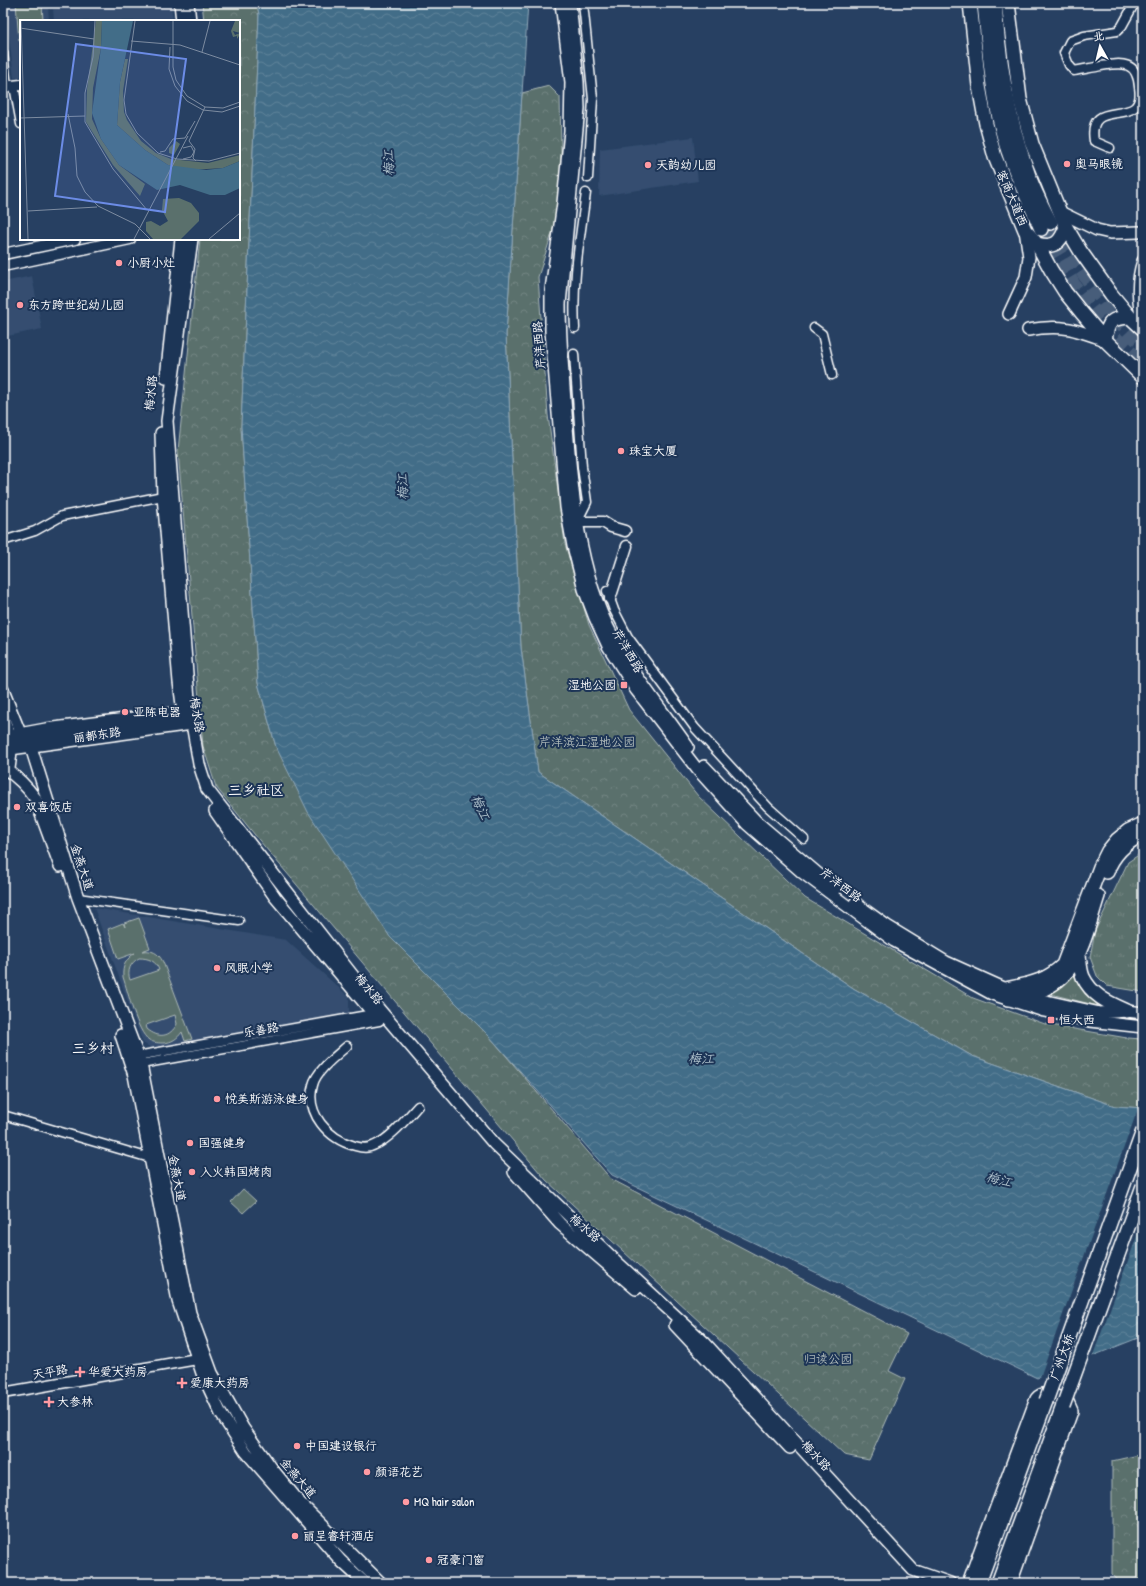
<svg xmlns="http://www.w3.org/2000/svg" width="1146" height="1586" viewBox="0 0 1146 1586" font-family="'Patrick Hand','LXGW WenKai TC',sans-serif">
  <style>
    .built { fill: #344d70 }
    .grass { fill: url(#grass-tufts); stroke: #acb8b6 }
    .forest { fill: url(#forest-crowns); stroke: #acb8b6 }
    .garden { fill: #5a706c; stroke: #acb8b6; fill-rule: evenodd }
    .water { fill: url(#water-waves); stroke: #8ea7b8 }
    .pier { fill: #274062 }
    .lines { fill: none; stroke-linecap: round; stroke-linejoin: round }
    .primary-tunnel { stroke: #475d7a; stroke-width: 13; stroke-dasharray: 13 6; stroke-linecap: butt }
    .minor-casing { stroke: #fff; stroke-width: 11 }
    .tertiary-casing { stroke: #fff; stroke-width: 13 }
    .secondary-casing { stroke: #fff; stroke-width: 14 }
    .primary-casing { stroke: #fff; stroke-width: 16 }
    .trunk-casing { stroke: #fff; stroke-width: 16 }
    .minor { stroke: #1d3557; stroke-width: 8 }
    .tertiary { stroke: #1d3557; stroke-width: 10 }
    .secondary { stroke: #1d3557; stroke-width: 11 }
    .primary { stroke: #1d3557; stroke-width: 13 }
    .trunk { stroke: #1d3557; stroke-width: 13 }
    .trunk-bridge-casing { stroke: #fff; stroke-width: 16; stroke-linecap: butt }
    .trunk-bridge { stroke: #1d3557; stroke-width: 13 }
    .poi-dot { fill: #ff9aa2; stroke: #1d3557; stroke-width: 1.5 }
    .labels { text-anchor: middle; stroke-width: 4; stroke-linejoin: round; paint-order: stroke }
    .poi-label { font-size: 12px; fill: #fff; stroke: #1d3557; text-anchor: start }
    .street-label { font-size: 12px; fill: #fff; stroke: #1d3557 }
    .park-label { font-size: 12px; fill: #b5bfbd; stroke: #1d3557 }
    .water-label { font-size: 13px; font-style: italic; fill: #b3c5cf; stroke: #1d3557 }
    .quarter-label { font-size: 14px; fill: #fff; stroke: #1d3557 }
    .inset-road { fill: none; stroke: #7d8ca1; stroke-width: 1 }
    .view { fill: #6c8ce6; fill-opacity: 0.15; stroke: #6c8ce6; stroke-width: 2 }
    .inset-edge { fill: none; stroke: #fff; stroke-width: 2 }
  </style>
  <defs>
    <pattern id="grass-tufts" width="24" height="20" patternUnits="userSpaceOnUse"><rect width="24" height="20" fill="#5a706c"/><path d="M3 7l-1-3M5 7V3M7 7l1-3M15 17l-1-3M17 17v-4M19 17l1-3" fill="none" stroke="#738582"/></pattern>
    <pattern id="forest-crowns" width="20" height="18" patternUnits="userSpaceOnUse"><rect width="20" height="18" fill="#5a706c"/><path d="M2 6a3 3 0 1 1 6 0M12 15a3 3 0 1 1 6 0" fill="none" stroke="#738582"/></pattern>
    <pattern id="water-waves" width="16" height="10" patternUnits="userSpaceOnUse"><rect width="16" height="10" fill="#426d88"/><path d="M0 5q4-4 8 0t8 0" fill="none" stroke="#5e839a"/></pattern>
  </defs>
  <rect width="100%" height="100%" fill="#274062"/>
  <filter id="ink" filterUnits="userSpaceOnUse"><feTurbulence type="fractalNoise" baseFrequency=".025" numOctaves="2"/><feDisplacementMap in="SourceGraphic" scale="8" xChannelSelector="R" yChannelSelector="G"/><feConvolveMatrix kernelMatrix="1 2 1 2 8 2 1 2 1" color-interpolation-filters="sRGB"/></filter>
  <g filter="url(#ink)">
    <!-- built -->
    <path class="built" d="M5,3H80L48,8L49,21H21V77L14,78Z
      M100,3H171L173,21H54L53,9Z
      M693,137L698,181L599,196L600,149Z
      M32,276L42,329L3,337V282Z
      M94,908L286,940L349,997V1014L153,1049L143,1043Z"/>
    <!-- grass -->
    <path class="grass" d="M1143,852V992L1107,986L1097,976L1090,957L1095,931L1128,862Z
      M1077,972L1085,990L1098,1006L1047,993L1062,986Z"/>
    <!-- forest -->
    <path class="forest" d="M202,3H257L259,15L241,426L258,683L276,747L390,937L490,1037L611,1179L907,1334L889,1371L905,1379L869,1460L844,1455L546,1180L259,840L216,787L203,746L178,451L200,239H239V21H204Z
      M549,86L560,97L562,202L538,277L548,415L565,544L589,625L629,710L698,796L805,898L973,998L1045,1024L1127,1038L1143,1039V1108L1115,1106L972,1056L853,988L538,772L521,648L506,334L522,93Z
      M1143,1454V1583H1119L1112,1575V1461Z"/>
    <!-- garden -->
    <path class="garden" d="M16,3H42L43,21H21V41H19Z
      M139,918L150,948L142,951C152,950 158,952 163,962L192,1039L185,1041L182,1032C177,1039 172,1042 164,1043C159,1043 154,1043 149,1040C137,1032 128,992 123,977C122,966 126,959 135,953L118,959L108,929L123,923L125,927L124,923ZM139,958C149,958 156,961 159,970L130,980C127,971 130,963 139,958ZM175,1015L177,1024C170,1037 159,1039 147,1029L146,1025Z
      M243,1189L256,1201L243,1213L231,1202Z"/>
    <!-- water -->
    <path class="water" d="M257,3H528L506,334L521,648L538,772L853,988L972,1056L1115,1106L1143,1108V1336L1037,1378L612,1175L490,1037L390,937L308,812L276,747L258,683L241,426L259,15Z"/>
    <!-- pier -->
    <path class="pier" d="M1139,1106H1143V1220L1092,1358L1039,1380Z"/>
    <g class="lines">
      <!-- primary-tunnel -->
      <path class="primary-tunnel" d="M1051,223C1078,266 1105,312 1143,346
        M1041,229L1075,286L1116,338L1143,363"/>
      <defs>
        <path id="minor" d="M583,3L593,99L588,178
          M3,53L7,87
          M14,86L21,124
          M1110,148L1094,141C1088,104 1122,119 1135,107C1140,102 1140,93 1139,87C1137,60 1121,63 1101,66C1092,68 1083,69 1074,71L1069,65L1064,53L1070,41L1084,36L1117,31L1122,26L1133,6V3
          M575,328C572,283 580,238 586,193
          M814,328L822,334L832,375
          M574,354L582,467L587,502L577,522
          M3,541L35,531L62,516L163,496
          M607,591L614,610L628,637L695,728L768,807L804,839
          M78,898L239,921
          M347,1046C337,1055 316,1071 313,1085C305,1113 328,1139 355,1146C362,1148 368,1149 375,1145C390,1139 407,1118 418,1106
          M137,1056L373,1014L377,1011
          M141,1064L379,1021L383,1018
          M3,1115L150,1158"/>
        <path id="tertiary" d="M3,87L21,85
          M3,254L75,239
          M3,266L130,239
          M577,522H603L611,527L625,531
          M610,599L627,546
          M3,689L21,734
          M3,716C13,741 13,746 9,772
          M3,1393L197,1359"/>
        <path id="secondary" d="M180,3L182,21
          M188,3L190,21
          M561,3L571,82L570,131L563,203L551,290V331L566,507L573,546L584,589L595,618L608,646L636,690L697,769L747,824L803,873L894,941L992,994L1044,1011L1090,1021L1143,1027
          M570,3L578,82L579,108L560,304C560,341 563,377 566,413C571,485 578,573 613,637C634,676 663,711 688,747
          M1060,212L1097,230L1110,233L1139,232
          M192,239L167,421L190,712L199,764L207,789L379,1009L494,1144L618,1263L705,1343L913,1570L950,1583
          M1143,261C1135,286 1139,304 1143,328
          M1009,314L1026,277L1029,257L1025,230
          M1028,330C1061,324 1075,329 1105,340
          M166,378L181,239
          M161,433L163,496L179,682L183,712
          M26,740L30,744L78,898L141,1064L190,1313L212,1373L243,1428L273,1470L300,1503L381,1583
          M704,766L757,822L836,889
          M3,767C16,776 26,785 35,798L60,866
          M215,811L275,897L377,1018
          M855,903L887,926L946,962L1006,989L1024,996L1100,1013L1127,1011L1143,1013
          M121,1035L134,1075L178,1301L202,1373L221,1414L246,1452L341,1561L365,1583
          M514,1172L560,1224L636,1289
          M675,1325L790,1448"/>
        <path id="primary" d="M984,3C989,51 992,99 1006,145C1015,174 1029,201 1041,229
          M995,3C999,60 1007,116 1027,170C1033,189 1042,206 1051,223
          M3,738L46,730L190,712
          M3,749L192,723"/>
        <path id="trunk" d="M970,3L979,86L986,124L995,157L1025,230L1037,244L1051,270L1065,292L1081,312L1105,340L1143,377
          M1008,3L1020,99L1032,144L1066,227L1081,252L1111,294L1130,317L1143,329
          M1037,244C1054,248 1060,244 1066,227
          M1105,340C1108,321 1111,318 1130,317
          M1107,872C1113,855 1127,842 1143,834
          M1079,955C1080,962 1080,970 1083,977C1092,996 1109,1003 1127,1011
          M1006,989C1029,984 1045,982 1063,965L1100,867L1108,851L1117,840L1128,831L1143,824
          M1008,999C1020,997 1032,994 1044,989C1081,972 1086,932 1098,896
          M969,1583L1037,1399C1046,1389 1057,1398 1067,1402L1071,1411L1010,1583
          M979,1583L1046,1401
          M998,1583L1063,1406"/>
      </defs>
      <!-- minor casing -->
      <use href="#minor" class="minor-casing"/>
      <!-- tertiary casing -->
      <use href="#tertiary" class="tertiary-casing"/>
      <!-- secondary casing -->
      <use href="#secondary" class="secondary-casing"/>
      <!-- primary casing -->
      <use href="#primary" class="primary-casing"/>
      <!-- trunk casing -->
      <use href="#trunk" class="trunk-casing"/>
      <!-- minor -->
      <use href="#minor" class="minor"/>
      <!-- tertiary -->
      <use href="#tertiary" class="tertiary"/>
      <!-- secondary -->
      <use href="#secondary" class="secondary"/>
      <!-- primary -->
      <use href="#primary" class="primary"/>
      <!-- trunk -->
      <use href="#trunk" class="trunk"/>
      <defs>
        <path id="trunk-bridge" d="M1046,1401L1143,1131
          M1063,1406L1143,1186"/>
      </defs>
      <!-- trunk-bridge casing -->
      <use href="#trunk-bridge" class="trunk-bridge-casing"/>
      <!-- trunk-bridge -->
      <use href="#trunk-bridge" class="trunk-bridge"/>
    </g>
  </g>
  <!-- markers -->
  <g class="poi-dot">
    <circle cx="1067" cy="164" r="4"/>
    <circle cx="648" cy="165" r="4"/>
    <circle cx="119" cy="263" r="4"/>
    <circle cx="20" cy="305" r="4"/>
    <circle cx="621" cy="451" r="4"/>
    <rect x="620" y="681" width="8" height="8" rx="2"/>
    <circle cx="125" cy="712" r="4"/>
    <circle cx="17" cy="807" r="4"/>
    <circle cx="217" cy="968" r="4"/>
    <rect x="1047" y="1016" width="8" height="8" rx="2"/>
    <circle cx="217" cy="1099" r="4"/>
    <circle cx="190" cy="1143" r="4"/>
    <circle cx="192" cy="1172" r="4"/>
    <path d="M78 1366h4v4h4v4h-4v4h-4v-4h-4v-4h4z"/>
    <path d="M180 1377h4v4h4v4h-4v4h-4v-4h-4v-4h4z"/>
    <path d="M47 1396h4v4h4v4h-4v4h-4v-4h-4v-4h4z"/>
    <circle cx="297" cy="1446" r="4"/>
    <circle cx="367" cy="1472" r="4"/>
    <circle cx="406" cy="1502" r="4"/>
    <circle cx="295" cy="1536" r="4"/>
    <circle cx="429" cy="1560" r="4"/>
  </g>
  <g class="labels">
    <!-- poi labels -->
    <g class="poi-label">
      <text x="1075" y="168">奥马眼镜</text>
      <text x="656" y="169">天韵幼儿园</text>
      <text x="127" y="267">小厨小灶</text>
      <text x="28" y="309">东方跨世纪幼儿园</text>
      <text x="629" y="455">珠宝大厦</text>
      <text x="616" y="689" text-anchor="end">湿地公园</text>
      <text x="133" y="716">亚陈电器</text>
      <text x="25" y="811">双喜饭店</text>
      <text x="225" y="972">风眠小学</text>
      <text x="1059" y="1024">恒大西</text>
      <text x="225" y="1103">悦美斯游泳健身</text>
      <text x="198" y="1147">国强健身</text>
      <text x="200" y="1176">入火韩国烤肉</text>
      <text x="88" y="1376">华爱大药房</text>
      <text x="190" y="1387">爱康大药房</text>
      <text x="57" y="1406">大参林</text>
      <text x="305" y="1450">中国建设银行</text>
      <text x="375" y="1476">颜语花艺</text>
      <text x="414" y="1506">MQ hair salon</text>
      <text x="303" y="1540">丽呈睿轩酒店</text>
      <text x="437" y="1564">冠豪门窗</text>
    </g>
    <!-- street labels -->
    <g class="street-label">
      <text transform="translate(1012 198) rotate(67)" y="4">客商大道西</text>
      <text transform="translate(539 345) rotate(-94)" y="4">芹洋西路</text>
      <text transform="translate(151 393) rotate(-84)" y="4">梅水路</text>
      <text transform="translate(628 651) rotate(60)" y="4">芹洋西路</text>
      <text transform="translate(197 715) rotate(80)" y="4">梅水路</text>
      <text transform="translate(97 735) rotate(-8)" y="4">丽都东路</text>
      <text transform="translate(82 867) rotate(72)" y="4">金燕大道</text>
      <text transform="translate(841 885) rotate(37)" y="4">芹洋西路</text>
      <text transform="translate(369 989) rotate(50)" y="4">梅水路</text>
      <text transform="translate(261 1030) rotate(-10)" y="4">乐善路</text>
      <text transform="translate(177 1178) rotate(79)" y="4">金燕大道</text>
      <text transform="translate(585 1228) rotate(41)" y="4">梅水路</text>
      <text transform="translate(1062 1357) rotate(-70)" y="4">广州大桥</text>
      <text transform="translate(50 1372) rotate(-10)" y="4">天平路</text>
      <text transform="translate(816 1456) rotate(47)" y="4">梅水路</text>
      <text transform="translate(298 1478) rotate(50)" y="4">金燕大道</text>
    </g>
    <!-- park labels -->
    <g class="park-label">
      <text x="587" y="746">芹洋滨江湿地公园</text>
      <text x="828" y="1363">归读公园</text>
    </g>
    <!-- water labels -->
    <g class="water-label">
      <text transform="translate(388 163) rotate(-92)" y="5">梅江</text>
      <text transform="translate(402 487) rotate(-92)" y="5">梅江</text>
      <text transform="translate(481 807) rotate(65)" y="5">梅江</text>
      <text x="701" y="1063">梅江</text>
      <text transform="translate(999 1179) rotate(14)" y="5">梅江</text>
    </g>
    <!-- quarter labels -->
    <g class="quarter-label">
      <text x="256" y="795">三乡社区</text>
      <text x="93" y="1053">三乡村</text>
    </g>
  </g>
  <!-- overview -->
  <g transform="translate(20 20)">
    <rect width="220" height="220" fill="#274062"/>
    <path d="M156,121L160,124L154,135L149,133V128Z" fill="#5a706c"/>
    <path d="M76,1H82L81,28L73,68L72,99L81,119L99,145L125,164L120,176L93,145L66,102L67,69ZM105,39H108L103,71L104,92L107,100L121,121L136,133L151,139L188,143L220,135V141L203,148L171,150L148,145L125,130L97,105L100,62ZM159,178L171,183L179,193V201L161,219H133L126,211V202L131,201L140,206L148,201L142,190L143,179Z" fill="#5a706c"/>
    <path d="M215,1H220V13L213,11L215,15L220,13L219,20V16L217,19V16L213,17L211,11Z" fill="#5a706c"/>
    <path d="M82,1H113L100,62L97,105L125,130L148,145L186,150L203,148L220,141V168L205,175H190L160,165L137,170L99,145L81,119L72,93L81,28Z" fill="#426d88"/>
    <path class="inset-road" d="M1,1L8,219M75,1L73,37L65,73V102L93,149L127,190M115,1L104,80L106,94L117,113L138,133L157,139L189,141L220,133M153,1V47L156,60L167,76L185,87L169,121L175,129L173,138L176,141M0,8L74,19M111,21L160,25L220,45M150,27L149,49L155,66L167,81L183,90M182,32L190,1M185,87L203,88L220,82M183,90L202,92L220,86M48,94L55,128L57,156L65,172L78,186L115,204L130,219M0,98L65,96M140,132L145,131L153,119L165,118L175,101M163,139L171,137L174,132L171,126L163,128M8,191L77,187M114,219L168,116M189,219L220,193"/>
    <path class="view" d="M56,24L166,39L145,192L35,176Z"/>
    <rect width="220" height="220" class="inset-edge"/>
  </g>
  <!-- margin -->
  <rect width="1146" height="1586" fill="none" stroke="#1d3557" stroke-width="16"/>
  <rect x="8" y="8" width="1130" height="1570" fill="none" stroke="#fff" stroke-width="1.5" filter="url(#ink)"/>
  <!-- north arrow -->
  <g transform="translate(1100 46) rotate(352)" stroke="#1d3557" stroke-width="3" paint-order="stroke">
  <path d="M0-3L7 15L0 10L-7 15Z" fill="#ffffff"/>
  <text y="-6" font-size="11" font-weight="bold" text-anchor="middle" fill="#ffffff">北</text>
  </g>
</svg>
